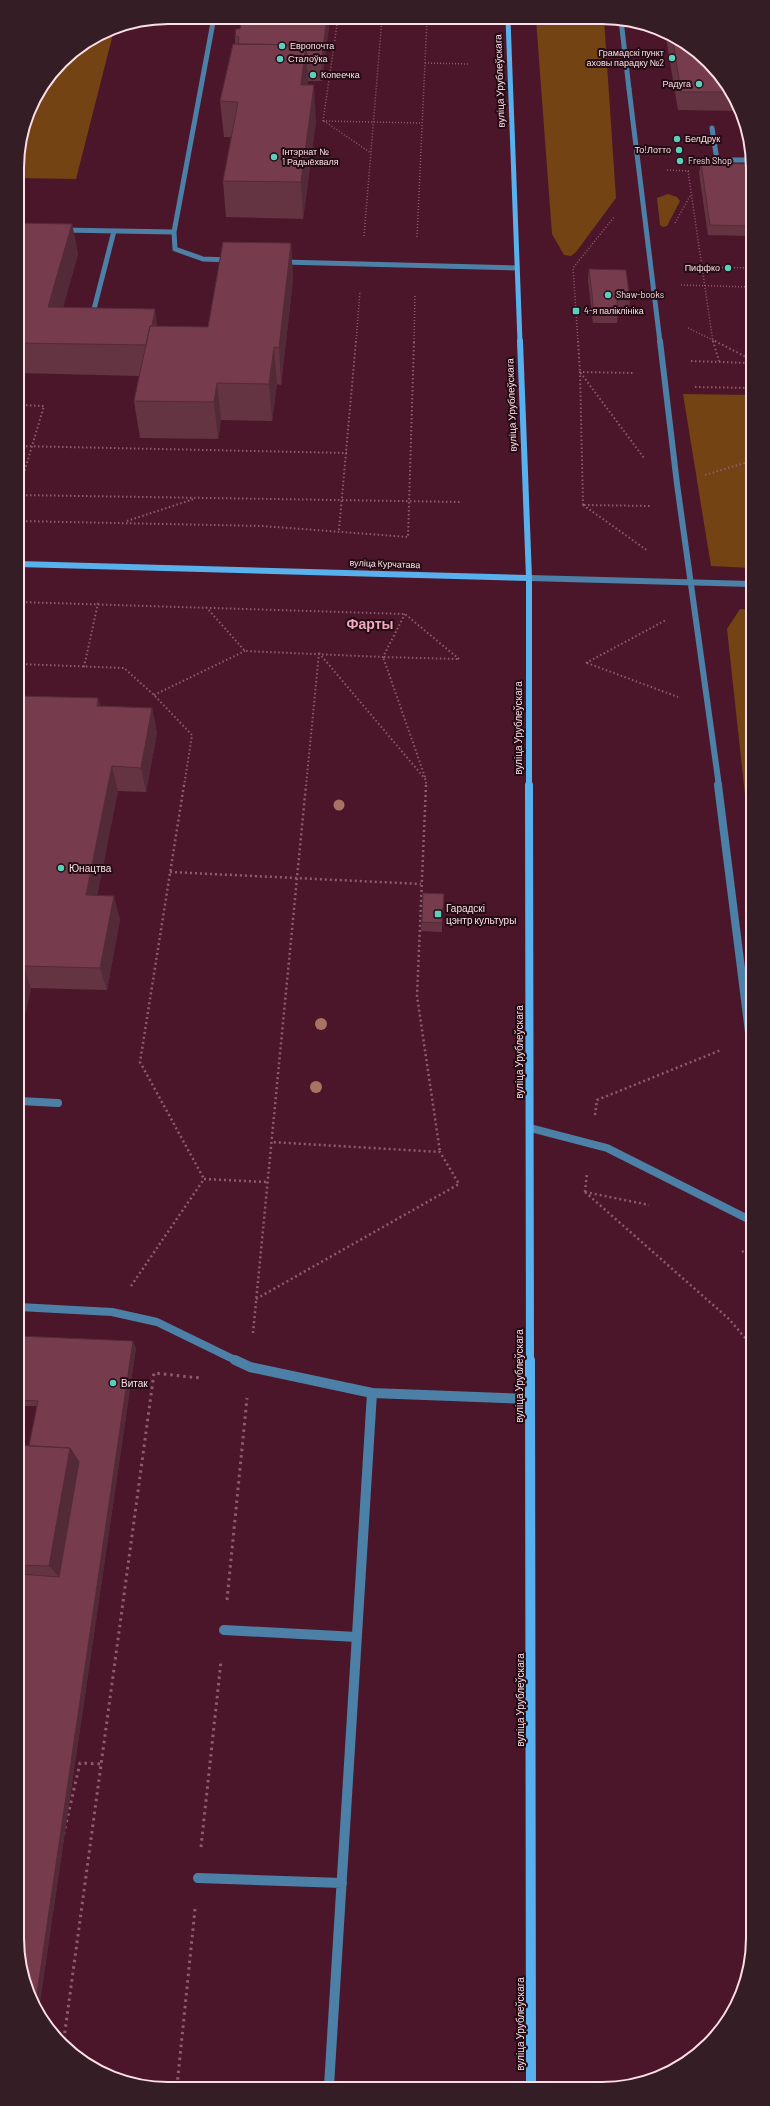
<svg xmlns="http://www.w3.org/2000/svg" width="770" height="2106" viewBox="0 0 770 2106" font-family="Barlow,sans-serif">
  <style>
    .green { fill: #734313 }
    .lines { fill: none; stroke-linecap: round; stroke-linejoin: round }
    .path-far3 { stroke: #8b5d6d; stroke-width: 1.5; stroke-dasharray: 1 2; stroke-linecap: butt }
    .path-far2 { stroke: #8b5d6d; stroke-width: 2; stroke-dasharray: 1.5 2.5; stroke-linecap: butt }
    .path-far1 { stroke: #8b5d6d; stroke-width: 2.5; stroke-dasharray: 2 3; stroke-linecap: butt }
    .path { stroke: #8b5d6d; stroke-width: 3; stroke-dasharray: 2.5 4; stroke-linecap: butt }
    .lane-far2 { stroke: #4c80a6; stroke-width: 5 }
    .lane-far1 { stroke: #4c80a6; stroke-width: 8 }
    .lane { stroke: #4c80a6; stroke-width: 10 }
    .street-far3 { stroke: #4c80a6; stroke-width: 5 }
    .street-far2 { stroke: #4c80a6; stroke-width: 6 }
    .street-far1 { stroke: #4c80a6; stroke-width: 8 }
    .street { stroke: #4c80a6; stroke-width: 10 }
    .secondary-far3 { stroke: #58b0ec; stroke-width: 5 }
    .secondary-far2 { stroke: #58b0ec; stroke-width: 6 }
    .secondary-far1 { stroke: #58b0ec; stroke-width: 8 }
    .secondary { stroke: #58b0ec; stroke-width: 10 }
    .tree { fill: #aa7262 }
    .wall { fill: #653443 }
    .shaded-wall { fill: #532a37 }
    .building { fill: #763c4e; stroke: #532a37 }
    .poi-dot { fill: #5bcebc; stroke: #240c14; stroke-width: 1.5 }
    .labels { text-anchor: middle; stroke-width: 4; stroke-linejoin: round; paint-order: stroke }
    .far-poi-label { font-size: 9px; fill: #fcdfe6; stroke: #240c14; text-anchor: start }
    .far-street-label { font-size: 9px; fill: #fcdfe6; stroke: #240c14 }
    .street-label { font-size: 10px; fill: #fcdfe6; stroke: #240c14 }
    .poi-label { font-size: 10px; fill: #fcdfe6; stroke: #240c14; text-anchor: start }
    .district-label { font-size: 14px; font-weight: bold; fill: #f0acbe; stroke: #240c14 }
    .rim { fill: none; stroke: #fcdfe6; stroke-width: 2 }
  </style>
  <rect width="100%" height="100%" fill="#4c162a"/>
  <!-- green -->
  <path class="green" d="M536,19L604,20L616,198L576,252L571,256L564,255L552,234Z
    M101,34H113L76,179L17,178V158L33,101L68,55Z
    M668,194L677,197L680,201L667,226L663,227L660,225L657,198Z
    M683,394L750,395L751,568L711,566Z
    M740,609L751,610V810L746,804L727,629Z"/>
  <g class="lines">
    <!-- path-far3 -->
    <path class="path-far3" d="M425,63L469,64
      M323,121L338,18
      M323,121L422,123
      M324,121L371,153
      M667,170L690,171
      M688,171L702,267L750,268
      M675,223L690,196
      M364,236L382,18
      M417,237L427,19
      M702,267L713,342
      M681,285L750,287
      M688,328L717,342
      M356,342L360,291
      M414,342L415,294
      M578,342L573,268L615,216"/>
    <!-- path-far2 -->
    <path class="path-far2" d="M578,341L580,372L644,458
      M713,341L719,361
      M715,341L750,359
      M691,361L750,363
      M695,387L750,388
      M18,405L44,406L18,493
      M18,446L347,453
      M705,475L751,461
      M18,495L462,502
      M583,505L580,372L635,373
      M583,505L648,551
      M584,505L651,506
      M18,521L262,526L408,537L414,341
      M127,521L194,499
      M339,530L356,341
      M18,602L405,614L459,659
      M206,607L245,651L383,657L405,614
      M18,612L20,602
      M319,653L426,780V786
      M586,663L666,620
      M587,663L678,697
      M18,664L124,668L154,695L192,735L184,786
      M84,667L98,603
      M154,695L245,651
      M425,777L383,657L458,659
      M306,786L319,653"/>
    <!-- path-far1 -->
    <path class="path-far1" d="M184,785L140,1062L204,1179
      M426,785L417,996L440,1152
      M170,872L421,884
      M595,1115L597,1100L721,1050
      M204,1179L267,1182
      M585,1192L587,1173
      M585,1192L729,1319L752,1346
      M585,1192L649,1205
      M742,1251L752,1257
      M131,1286L204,1179
      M256,1299L459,1184L440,1152L271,1142
      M253,1333L306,785"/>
    <!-- path -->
    <path class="path" d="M227,1600L247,1398
      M62,1841L80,1763L101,1764
      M201,1847L221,1661
      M63,2046L154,1373L200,1378
      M177,2086L195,1909"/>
    <!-- lane-far2 -->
    <path class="lane-far2" d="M214,17L174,232L175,249L203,259L229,260
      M621,20L629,89
      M712,128L717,160H750
      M62,230L174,232
      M283,262L517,268
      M92,317L114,231"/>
    <!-- lane-far1 -->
    <path class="lane-far1" d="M19,1101L58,1103
      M530,1128L607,1148L752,1221"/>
    <!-- lane -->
    <path class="lane" d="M224,1630L357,1637
      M198,1878L342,1883
      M329,2086L372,1393"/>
    <!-- street-far3 -->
    <path class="street-far3" d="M629,89L660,342"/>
    <!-- street-far2 -->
    <path class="street-far2" d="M660,341L677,484L719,786
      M529,578L751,584"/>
    <!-- street-far1 -->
    <path class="street-far1" d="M718,785L751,1048
      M19,1307L112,1312L157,1322L237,1361"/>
    <!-- street -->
    <path class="street" d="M235,1360L250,1367L372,1393L530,1399"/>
    <!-- secondary-far3 -->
    <path class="secondary-far3" d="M508,19L520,342"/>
    <!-- secondary-far2 -->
    <path class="secondary-far2" d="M520,341L529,578V786
      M18,564L529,578"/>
    <!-- secondary-far1 -->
    <path class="secondary-far1" d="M529,785L530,1361"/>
    <!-- secondary -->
    <path class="secondary" d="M530,1360L531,2086"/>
  </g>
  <!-- trees -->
  <g class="tree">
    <circle cx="339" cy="805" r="5.5"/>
    <circle cx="321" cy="1024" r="6"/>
    <circle cx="316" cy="1087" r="6"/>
  </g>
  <!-- wall -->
  <path class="wall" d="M243,17L330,18L322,81H308L307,85L316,121L303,219L226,217L223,181L231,137H224L220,101L235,44V36L240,29Z
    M667,33L677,37L709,62L737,101L741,111L678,110L666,38Z
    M701,163L750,164V236L708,235L699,173Z
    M17,223L72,224L78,254L63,307L157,326L208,327L291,243L293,280L281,385L277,384L272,421L221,420L218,439L140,438L134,401L139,376L18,373Z
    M589,269L630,300L629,310H618V313L617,323H593L588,280Z
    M18,696L98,698L100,706L152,708L157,733L146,792L118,791L112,819L97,896L120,919L107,990L31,988L25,1015L19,1014Z
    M423,893L442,923V932L421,931Z
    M19,1336L136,1348L38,2015L37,2013L20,1967L19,1445L29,1446L37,1406H19Z"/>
  <!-- shaded-wall -->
  <path class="shaded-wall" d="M327,18H330L322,81L321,62Z
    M306,45L308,81L302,121L301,85Z
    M314,85L316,121L303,219L301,182Z
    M72,224L78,254L55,337L48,307Z
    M291,243L293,280L281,385L279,348Z
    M155,309L159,339L148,345Z
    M274,347L277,384L272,421L269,384Z
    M217,383L221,420L218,439L214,402Z
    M19,496L22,506L19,517L18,513V500Z
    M98,698L104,723L97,706Z
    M152,708L157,733L146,792L141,768Z
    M112,766L118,791L93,918L86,895Z
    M114,896L120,919L107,990L100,968Z
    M23,966L31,988L25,1015L19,998V984Z
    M133,1341L136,1348L38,2015L35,2007Z
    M70,1448L82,1467L63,1581L49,1566Z"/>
  <!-- building -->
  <path class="building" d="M243,17L327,18L321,62H307L306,45L238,44L239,37L235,36L236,29H240Z
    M672,35L677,37L709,62L731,92H681Z
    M233,44L306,45L301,85H314L301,182L223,181L238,102L220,101Z
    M701,163L750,164V226L710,225Z
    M17,223L72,224L48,307L155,309L152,326H150L146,345L18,343Z
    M223,242L291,243L279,348L274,347L269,384L217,383L214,402L134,401L150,326L208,327Z
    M589,269L626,270L630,300H617L618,313L594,312Z
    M18,696L98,698L97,706L152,708L141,768L112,766L106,795L86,895L114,896L100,968L23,966L19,984Z
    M423,893L444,894L442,923L422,922Z
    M19,1336L133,1341L35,2007L20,1967L19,1574L59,1577L79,1462L70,1448L29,1446L38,1401L19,1400Z
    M19,1445L70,1448L49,1566L19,1565Z"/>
  <!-- markers -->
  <g class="poi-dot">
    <circle cx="282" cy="46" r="4"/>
    <circle cx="672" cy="58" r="4"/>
    <circle cx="280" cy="59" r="4"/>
    <circle cx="313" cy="75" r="4"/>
    <circle cx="699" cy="84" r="4"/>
    <circle cx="677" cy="139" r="4"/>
    <circle cx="679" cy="150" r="4"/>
    <circle cx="274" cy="157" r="4"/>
    <circle cx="680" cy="161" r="4"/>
    <circle cx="728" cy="268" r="4"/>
    <circle cx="608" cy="295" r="4"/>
    <rect x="572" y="307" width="8" height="8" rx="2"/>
    <circle cx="61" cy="868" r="4"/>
    <rect x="434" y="910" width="8" height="8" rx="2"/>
    <circle cx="113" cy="1383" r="4"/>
  </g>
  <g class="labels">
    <!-- far-poi labels -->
    <g class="far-poi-label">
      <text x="290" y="49">Европочта</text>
      <text x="664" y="56" text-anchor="end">Грамадскі пункт<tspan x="664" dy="10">аховы парадку №2</tspan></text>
      <text x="288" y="62">Сталоўка</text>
      <text x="321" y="78">Копеечка</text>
      <text x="691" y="87" text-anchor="end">Радуга</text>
      <text x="685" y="142">БелДрук</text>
      <text x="671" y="153" text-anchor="end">То!Лотто</text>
      <text x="282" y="155">Інтэрнат №<tspan x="282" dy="10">1 Радыёхваля</tspan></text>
      <text x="688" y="164">Fresh Shop</text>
      <text x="720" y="271" text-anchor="end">Пиффко</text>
      <text x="616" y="298">Shaw-books</text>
      <text x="584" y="314">4-я паліклініка</text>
    </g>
    <!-- far-street labels -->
    <g class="far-street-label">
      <text transform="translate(385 564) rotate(2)" y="3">вуліца Курчатава</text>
    </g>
    <!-- street labels -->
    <g class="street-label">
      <text transform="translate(499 81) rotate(-92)" y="4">вуліца Урублеўскага</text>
      <text transform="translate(511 405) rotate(-92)" y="4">вуліца Урублеўскага</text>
      <text transform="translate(518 728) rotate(-90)" y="4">вуліца Урублеўскага</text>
      <text transform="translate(519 1052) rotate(-90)" y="4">вуліца Урублеўскага</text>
      <text transform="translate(519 1376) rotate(-90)" y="4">вуліца Урублеўскага</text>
      <text transform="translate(520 1700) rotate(-90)" y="4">вуліца Урублеўскага</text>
      <text transform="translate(520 2024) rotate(-90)" y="4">вуліца Урублеўскага</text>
    </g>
    <!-- poi labels -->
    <g class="poi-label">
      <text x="69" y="872">Юнацтва</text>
      <text x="446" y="912">Гарадскі<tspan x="446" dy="12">цэнтр культуры</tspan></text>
      <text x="121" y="1387">Витак</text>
    </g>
    <!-- district labels -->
    <g class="district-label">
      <text x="370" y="629">Фарты</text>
    </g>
  </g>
  <!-- crop -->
  <path d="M0 0H770V2106H0ZM168 24H602A144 144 0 0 1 746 168V1938A144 144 0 0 1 602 2082H168A144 144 0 0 1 24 1938V168A144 144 0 0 1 168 24Z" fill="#351d25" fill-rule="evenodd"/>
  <path class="rim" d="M168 24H602A144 144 0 0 1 746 168V1938A144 144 0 0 1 602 2082H168A144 144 0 0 1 24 1938V168A144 144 0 0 1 168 24Z"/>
</svg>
